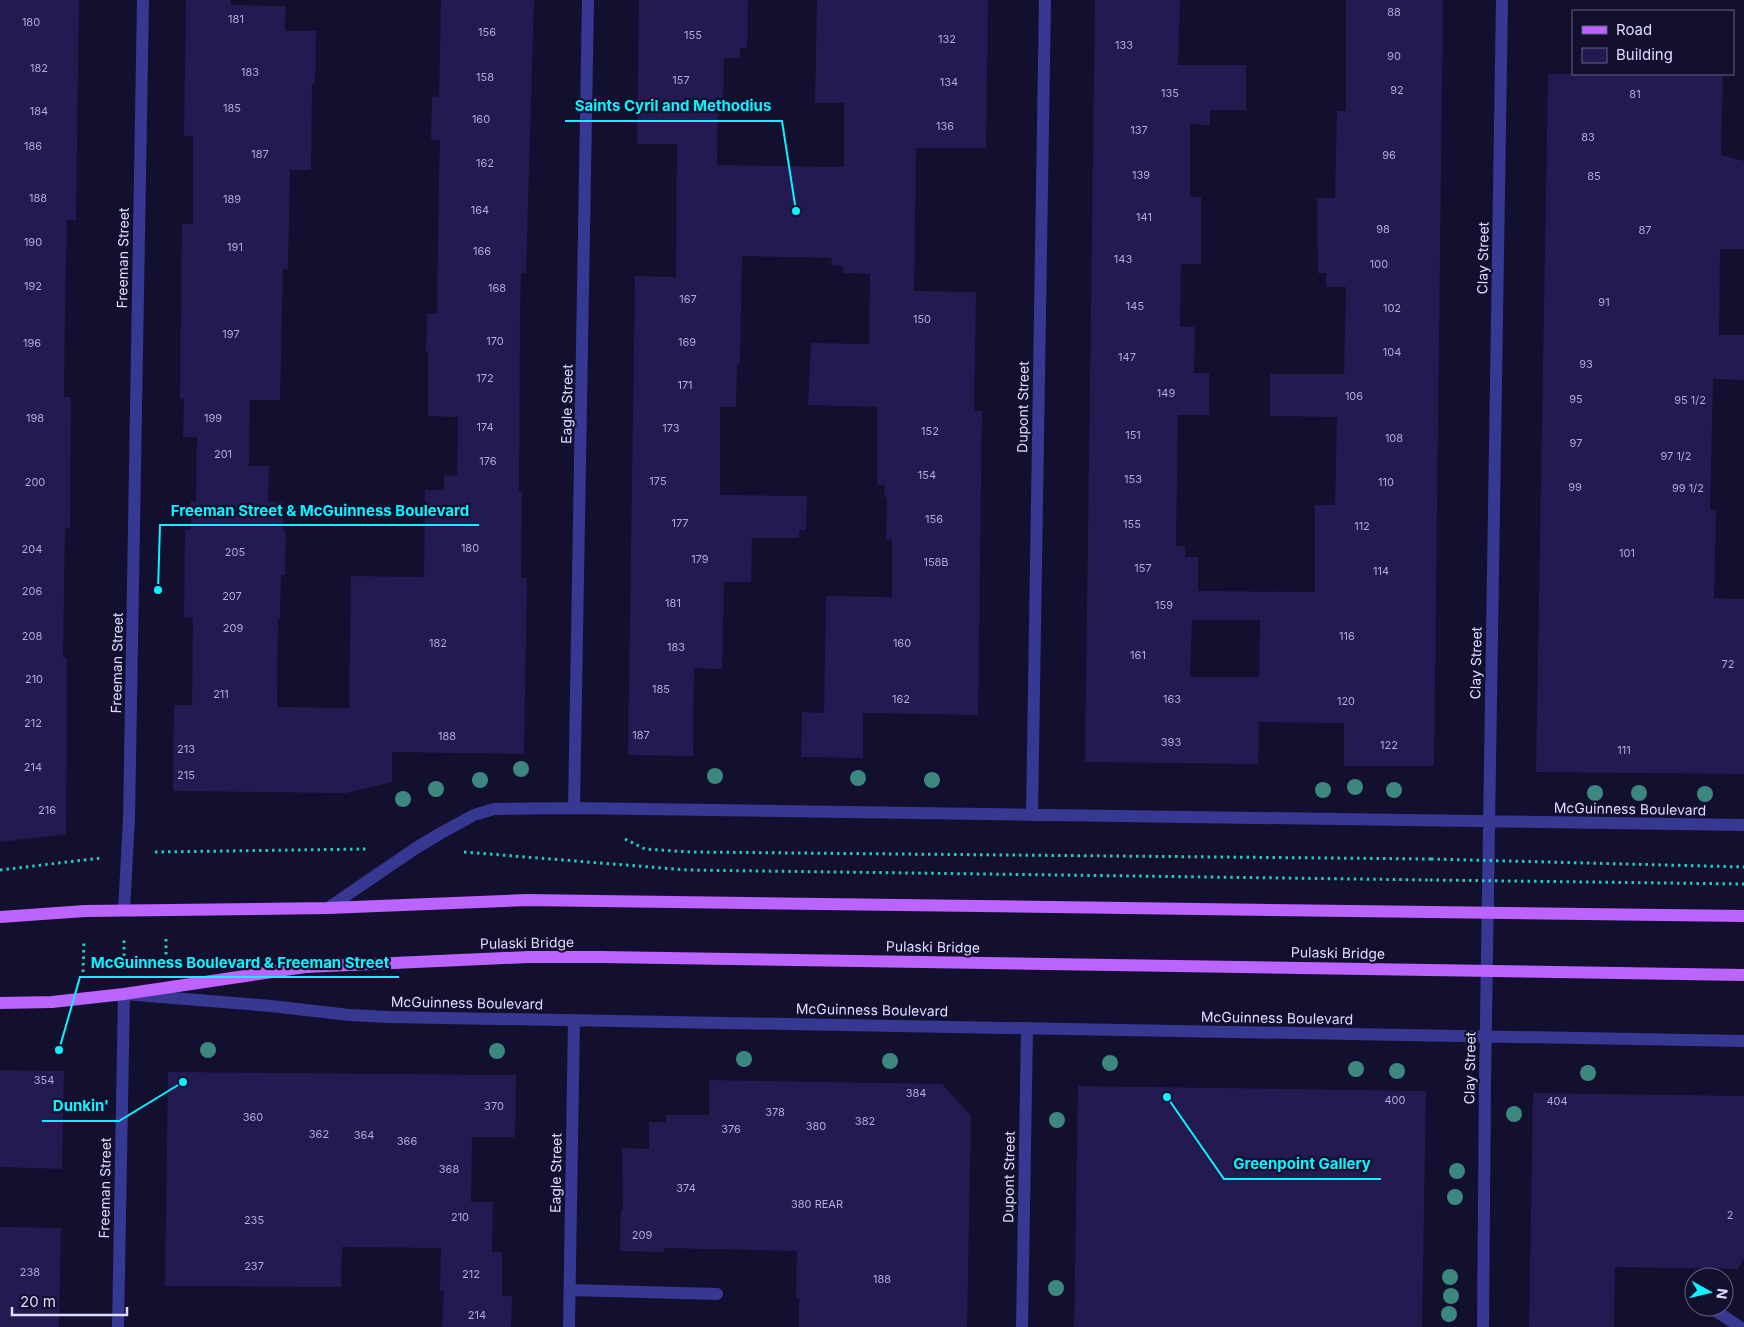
<svg xmlns="http://www.w3.org/2000/svg" width="1744" height="1327" viewBox="0 0 1744 1327" font-family="Inter,sans-serif">
  <style>
    .building { fill: #221a51; fill-rule: evenodd }
    .lines { fill: none; stroke-linecap: round; stroke-linejoin: round }
    .path { stroke: #25cbb7; stroke-width: 3; stroke-dasharray: 2.5 4; stroke-linecap: butt }
    .minor { stroke: #363892; stroke-width: 12 }
    .major { stroke: #bc64ff; stroke-width: 12 }
    .path-bridge { stroke: #25cbb7; stroke-width: 3; stroke-dasharray: 2.5 4; stroke-linecap: butt }
    .major-bridge { stroke: #bc64ff; stroke-width: 12 }
    .tree { fill: #3c887f }
    .labels { text-anchor: middle; stroke-width: 4.5; stroke-linejoin: round; paint-order: stroke }
    .number-label { font-size: 11px; fill: #b0acd4 }
    .street-label { font-size: 14px; fill: #dfddff; stroke: #130f2f }
    .leader { fill: none; stroke: #09f4ff; stroke-width: 2 }
    .callout-dot { fill: #09f4ff; stroke: #130f2f; stroke-width: 2 }
    .callout-label { font-size: 15px; text-anchor: middle; font-weight: bold; fill: #09f4ff; stroke: #130f2f; stroke-width: 4.5; stroke-linejoin: round; paint-order: stroke }
  </style>
  <rect width="100%" height="100%" fill="#130f2f"/>
  <!-- building -->
  <path class="building" d="M0,0H79L76,220H67L65,309L64,397H71L70,528H65L63,657L67,658L66,834L0,842Z
    M186,0H231V5L286,6L285,31H316L315,84H312L311,170H290L288,269H283L280,400H250L249,466H269L268,502H283V531H286L285,575H281L280,618H278L277,707L349,708L351,576L424,577L425,490H444V475L457,476L458,417L428,416V352H426L427,314H437L439,176L440,140H431L432,96L439,97L441,0H534L526,273H521L520,315L519,491L522,492L521,578H527L524,754L392,752V782L346,793L173,791L174,705H192L193,618L184,617L185,529L191,530V501H196L197,437H183L184,398L180,399L182,224H193V136H184Z
    M639,0H748L747,48H740V58H724L723,100H718L717,165L844,167V103H815L817,0H988L986,148H916L914,291L976,292L974,411H982L978,715L863,713V758L801,757L802,712L824,713L826,596L892,597V540L886,539L887,497H884L885,485H877V407L808,405L811,343L869,344L870,274L843,273V266L831,265L832,258L742,256L740,365H737L736,407H720V495L807,496L806,530H799V538H752L751,582H724L722,669L694,668L693,756L628,755L635,276L676,277L677,144H637Z
    M1095,0H1180L1178,65H1246V110H1210V126L1190,123V197H1201V264H1181L1180,327H1195L1194,373H1209V415H1178L1176,546H1185V557H1198V591L1315,592V505H1335L1337,417L1270,416V374H1344L1346,287H1326V273H1318L1317,198H1335L1337,111H1346V0H1443L1434,766H1344V723L1259,722L1258,764L1085,762ZM1192,620H1260L1259,677H1190Z
    M1548,74H1723L1721,155L1744,161V249H1720L1719,335H1744V380L1713,379L1710,510H1716L1714,598L1744,599V774L1536,772Z
    M0,1070L64,1071L62,1169L0,1167Z
    M168,1072L516,1075L515,1137H472L471,1202H493L492,1252H502V1296H512L511,1327H442L444,1291H440L441,1248L342,1247L341,1287L165,1286Z
    M709,1080L942,1084L971,1116L967,1327H799V1298H796L797,1251L664,1248V1252L620,1251L621,1210H623L622,1148L649,1149V1122H666V1115H709Z
    M1078,1086L1426,1091L1422,1327H1074Z
    M1533,1093L1744,1096V1258L1738,1269L1615,1267L1614,1327H1529Z
    M0,1227L61,1228L59,1327H0Z"/>
  <g class="lines">
    <!-- path -->
    <path class="path" d="M625,839L645,849L690,852L1431,859
      M155,852L366,849
      M464,852L687,870L1430,880
      M0,870L101,858
      M166,961V937
      M124,969V937
      M83,972L84,940"/>
    <!-- minor -->
    <path class="minor" d="M574,808L588,0
      M1032,815L1045,0
      M328,908L416,848L441,833L474,815L494,809L574,808L1744,825
      M124,910L129,819L143,0
      M570,1290L717,1294
      M1713,1309L1740,1327
      M118,1327L124,994L271,1006L349,1015L389,1017C841,1022 1292,1036 1744,1041
      M569,1327L574,1020
      M1022,1327L1027,1028
      M1483,1327L1485,1082L1502,0"/>
    <!-- major -->
    <path class="major" d="M0,917L85,911L328,908L526,900L1430,912
      M0,1003L52,1002L124,994L305,967L528,957H601L1429,970"/>
    <!-- path-bridge -->
    <path class="path-bridge" d="M1431,859L1744,867
      M1430,880L1744,884"/>
    <!-- major-bridge -->
    <path class="major-bridge" d="M1430,912L1744,916
      M1429,970L1744,975"/>
  </g>
  <!-- trees -->
  <g class="tree">
    <circle cx="521" cy="769" r="8"/>
    <circle cx="715" cy="776" r="8"/>
    <circle cx="858" cy="778" r="8"/>
    <circle cx="480" cy="780" r="8"/>
    <circle cx="932" cy="780" r="8"/>
    <circle cx="1355" cy="787" r="8"/>
    <circle cx="436" cy="789" r="8"/>
    <circle cx="1323" cy="790" r="8"/>
    <circle cx="1394" cy="790" r="8"/>
    <circle cx="1595" cy="793" r="8"/>
    <circle cx="1639" cy="793" r="8"/>
    <circle cx="1705" cy="794" r="8"/>
    <circle cx="403" cy="799" r="8"/>
    <circle cx="208" cy="1050" r="8"/>
    <circle cx="497" cy="1051" r="8"/>
    <circle cx="744" cy="1059" r="8"/>
    <circle cx="890" cy="1061" r="8"/>
    <circle cx="1110" cy="1063" r="8"/>
    <circle cx="1356" cy="1069" r="8"/>
    <circle cx="1397" cy="1071" r="8"/>
    <circle cx="1588" cy="1073" r="8"/>
    <circle cx="1514" cy="1114" r="8"/>
    <circle cx="1057" cy="1120" r="8"/>
    <circle cx="1457" cy="1171" r="8"/>
    <circle cx="1455" cy="1197" r="8"/>
    <circle cx="1450" cy="1277" r="8"/>
    <circle cx="1056" cy="1288" r="8"/>
    <circle cx="1451" cy="1296" r="8"/>
    <circle cx="1449" cy="1314" r="8"/>
  </g>
  <g class="labels">
    <!-- number labels -->
    <g class="number-label">
      <text x="1394" y="16">88</text>
      <text x="236" y="23">181</text>
      <text x="31" y="26">180</text>
      <text x="487" y="36">156</text>
      <text x="693" y="39">155</text>
      <text x="947" y="43">132</text>
      <text x="1124" y="49">133</text>
      <text x="1394" y="60">90</text>
      <text x="39" y="72">182</text>
      <text x="250" y="76">183</text>
      <text x="485" y="81">158</text>
      <text x="681" y="84">157</text>
      <text x="949" y="86">134</text>
      <text x="1397" y="94">92</text>
      <text x="1170" y="97">135</text>
      <text x="1635" y="98">81</text>
      <text x="232" y="112">185</text>
      <text x="39" y="115">184</text>
      <text x="481" y="123">160</text>
      <text x="945" y="130">136</text>
      <text x="1139" y="134">137</text>
      <text x="1588" y="141">83</text>
      <text x="33" y="150">186</text>
      <text x="260" y="158">187</text>
      <text x="1389" y="159">96</text>
      <text x="485" y="167">162</text>
      <text x="1141" y="179">139</text>
      <text x="1594" y="180">85</text>
      <text x="38" y="202">188</text>
      <text x="232" y="203">189</text>
      <text x="480" y="214">164</text>
      <text x="1144" y="221">141</text>
      <text x="1383" y="233">98</text>
      <text x="1645" y="234">87</text>
      <text x="33" y="246">190</text>
      <text x="235" y="251">191</text>
      <text x="482" y="255">166</text>
      <text x="1123" y="263">143</text>
      <text x="1379" y="268">100</text>
      <text x="33" y="290">192</text>
      <text x="497" y="292">168</text>
      <text x="688" y="303">167</text>
      <text x="1604" y="306">91</text>
      <text x="1135" y="310">145</text>
      <text x="1392" y="312">102</text>
      <text x="922" y="323">150</text>
      <text x="231" y="338">197</text>
      <text x="495" y="345">170</text>
      <text x="687" y="346">169</text>
      <text x="32" y="347">196</text>
      <text x="1392" y="356">104</text>
      <text x="1127" y="361">147</text>
      <text x="1586" y="368">93</text>
      <text x="485" y="382">172</text>
      <text x="685" y="389">171</text>
      <text x="1166" y="397">149</text>
      <text x="1354" y="400">106</text>
      <text x="1576" y="403">95</text>
      <text x="1690" y="404">95 1/2</text>
      <text x="35" y="422">198</text>
      <text x="213" y="422">199</text>
      <text x="485" y="431">174</text>
      <text x="671" y="432">173</text>
      <text x="930" y="435">152</text>
      <text x="1133" y="439">151</text>
      <text x="1394" y="442">108</text>
      <text x="1576" y="447">97</text>
      <text x="223" y="458">201</text>
      <text x="1676" y="460">97 1/2</text>
      <text x="488" y="465">176</text>
      <text x="927" y="479">154</text>
      <text x="1133" y="483">153</text>
      <text x="658" y="485">175</text>
      <text x="35" y="486">200</text>
      <text x="1386" y="486">110</text>
      <text x="1575" y="491">99</text>
      <text x="1688" y="492">99 1/2</text>
      <text x="934" y="523">156</text>
      <text x="680" y="527">177</text>
      <text x="1132" y="528">155</text>
      <text x="1362" y="530">112</text>
      <text x="470" y="552">180</text>
      <text x="32" y="553">204</text>
      <text x="235" y="556">205</text>
      <text x="1627" y="557">101</text>
      <text x="700" y="563">179</text>
      <text x="936" y="566">158B</text>
      <text x="1143" y="572">157</text>
      <text x="1381" y="575">114</text>
      <text x="32" y="595">206</text>
      <text x="232" y="600">207</text>
      <text x="673" y="607">181</text>
      <text x="1164" y="609">159</text>
      <text x="233" y="632">209</text>
      <text x="32" y="640">208</text>
      <text x="1347" y="640">116</text>
      <text x="438" y="647">182</text>
      <text x="902" y="647">160</text>
      <text x="676" y="651">183</text>
      <text x="1138" y="659">161</text>
      <text x="1728" y="668">72</text>
      <text x="34" y="683">210</text>
      <text x="661" y="693">185</text>
      <text x="221" y="698">211</text>
      <text x="901" y="703">162</text>
      <text x="1172" y="703">163</text>
      <text x="1346" y="705">120</text>
      <text x="33" y="727">212</text>
      <text x="641" y="739">187</text>
      <text x="447" y="740">188</text>
      <text x="1171" y="746">393</text>
      <text x="1389" y="749">122</text>
      <text x="186" y="753">213</text>
      <text x="1624" y="754">111</text>
      <text x="33" y="771">214</text>
      <text x="186" y="779">215</text>
      <text x="47" y="814">216</text>
      <text x="44" y="1084">354</text>
      <text x="916" y="1097">384</text>
      <text x="1395" y="1104">400</text>
      <text x="1557" y="1105">404</text>
      <text x="494" y="1110">370</text>
      <text x="775" y="1116">378</text>
      <text x="253" y="1121">360</text>
      <text x="865" y="1125">382</text>
      <text x="816" y="1130">380</text>
      <text x="731" y="1133">376</text>
      <text x="319" y="1138">362</text>
      <text x="364" y="1139">364</text>
      <text x="407" y="1145">366</text>
      <text x="449" y="1173">368</text>
      <text x="686" y="1192">374</text>
      <text x="817" y="1208">380 REAR</text>
      <text x="1730" y="1219">2</text>
      <text x="460" y="1221">210</text>
      <text x="254" y="1224">235</text>
      <text x="642" y="1239">209</text>
      <text x="254" y="1270">237</text>
      <text x="30" y="1276">238</text>
      <text x="471" y="1278">212</text>
      <text x="882" y="1283">188</text>
      <text x="477" y="1319">214</text>
    </g>
    <!-- street labels -->
    <g class="street-label">
      <text transform="translate(123 258) rotate(-89)" y="5">Freeman Street</text>
      <text transform="translate(1483 258) rotate(-89)" y="5">Clay Street</text>
      <text transform="translate(567 404) rotate(-89)" y="5">Eagle Street</text>
      <text transform="translate(1023 407) rotate(-89)" y="5">Dupont Street</text>
      <text transform="translate(117 663) rotate(-89)" y="5">Freeman Street</text>
      <text transform="translate(1476 663) rotate(-89)" y="5">Clay Street</text>
      <text transform="translate(1630 809) rotate(1)" y="5">McGuinness Boulevard</text>
      <text transform="translate(527 943) rotate(-1)" y="5">Pulaski Bridge</text>
      <text transform="translate(933 947) rotate(1)" y="5">Pulaski Bridge</text>
      <text transform="translate(1338 953) rotate(1)" y="5">Pulaski Bridge</text>
      <text transform="translate(467 1003) rotate(1)" y="5">McGuinness Boulevard</text>
      <text transform="translate(872 1010) rotate(1)" y="5">McGuinness Boulevard</text>
      <text transform="translate(1277 1018) rotate(1)" y="5">McGuinness Boulevard</text>
      <text transform="translate(1470 1068) rotate(-89)" y="5">Clay Street</text>
      <text transform="translate(556 1173) rotate(-89)" y="5">Eagle Street</text>
      <text transform="translate(1009 1177) rotate(-89)" y="5">Dupont Street</text>
      <text transform="translate(105 1188) rotate(-89)" y="5">Freeman Street</text>
    </g>
  </g>
  <!-- callouts -->
  <path class="leader" d="M796 211L782 121H565M158 590L160 525H479M59 1050L80 977H399M183 1082L119 1121H42M1167 1097L1224 1179H1381"/>
  <g class="callout-dot">
    <circle cx="796" cy="211" r="5"/>
    <circle cx="158" cy="590" r="5"/>
    <circle cx="59" cy="1050" r="5"/>
    <circle cx="183" cy="1082" r="5"/>
    <circle cx="1167" cy="1097" r="5"/>
  </g>
  <g class="callout-label">
    <text x="673" y="111">Saints Cyril and Methodius</text>
    <text x="320" y="516">Freeman Street &amp; McGuinness Boulevard</text>
    <text x="240" y="968">McGuinness Boulevard &amp; Freeman Street</text>
    <text x="81" y="1111">Dunkin'</text>
    <text x="1302" y="1169">Greenpoint Gallery</text>
  </g>
  <!-- legend -->
  <rect x="1572" y="10" width="162" height="65" fill="#130f2f" stroke="#656182"/>
  <rect x="1582" y="26" width="25" height="8" fill="#bc64ff" stroke="#656182"/>
  <text x="1616" y="35" font-size="15" fill="#dfddff">Road</text>
  <rect x="1582" y="48" width="25" height="15" fill="#221a51" stroke="#656182"/>
  <text x="1616" y="60" font-size="15" fill="#dfddff">Building</text>
  <!-- north arrow -->
  <g transform="translate(1709 1292) rotate(98)"><circle r="24" fill="#130f2f" stroke="#656182"/>
  <path d="M0-4L9 19L0 12L-9 19Z" fill="#09f4ff"/>
  <text y="-8" font-size="14" font-weight="bold" text-anchor="middle" fill="#dfddff">N</text>
  </g>
  <!-- scale -->
  <path d="M12 1307v8h115v-8" fill="none" stroke="#dfddff" stroke-width="2.5"/>
  <text x="20" y="1307" font-size="15" fill="#dfddff" stroke="#130f2f" stroke-width="4" paint-order="stroke">20 m</text>
</svg>
